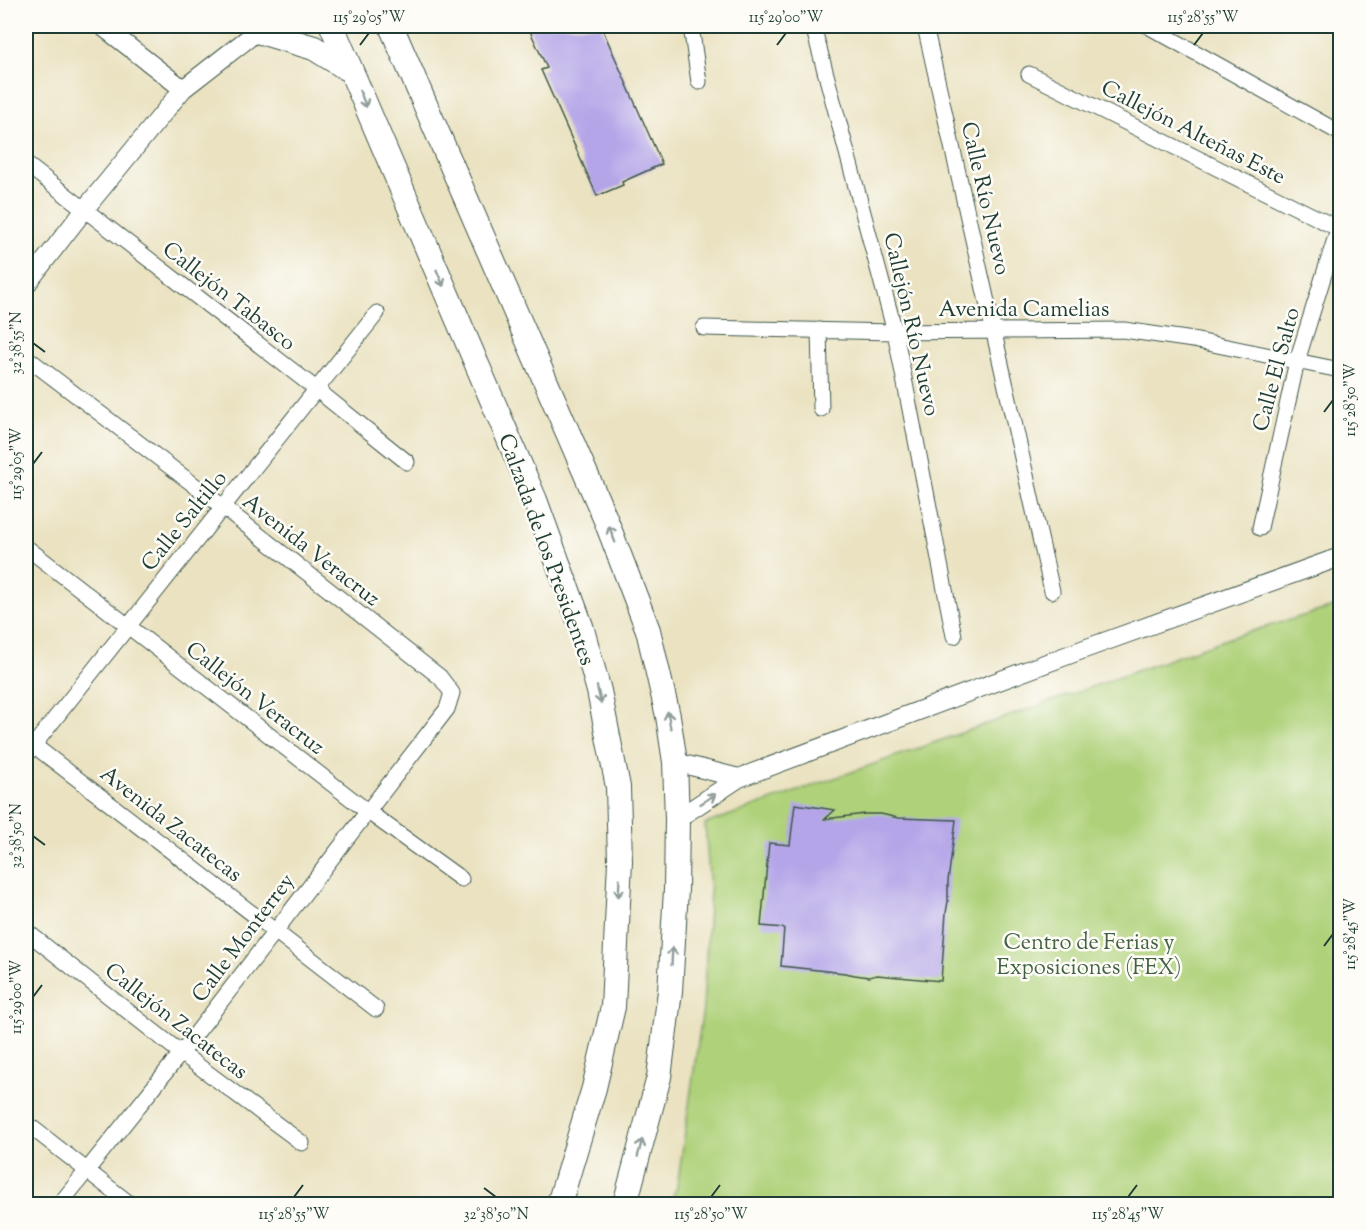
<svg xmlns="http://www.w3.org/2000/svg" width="1366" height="1230" viewBox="0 0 1366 1230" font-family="'Sorts Mill Goudy',serif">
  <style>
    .green { fill: #afd179; stroke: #678756; stroke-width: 1.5 }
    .building { fill: #b4a5e8 }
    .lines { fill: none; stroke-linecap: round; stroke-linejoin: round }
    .minor-casing { stroke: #3d5649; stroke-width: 17 }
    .tertiary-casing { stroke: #3d5649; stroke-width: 20 }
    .trunk-casing { stroke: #3d5649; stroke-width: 26 }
    .minor { stroke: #fff; stroke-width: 15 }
    .tertiary { stroke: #fff; stroke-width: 18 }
    .trunk { stroke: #fff; stroke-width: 24 }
    .oneway { stroke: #8f9e9a }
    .ticks { fill: none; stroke: #1f3d34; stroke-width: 2 }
    .labels { text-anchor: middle; stroke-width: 5; stroke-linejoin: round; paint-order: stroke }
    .street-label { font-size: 22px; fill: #1f3d34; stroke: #fdfcf7 }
    .park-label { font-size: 22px; fill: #436245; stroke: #fdfcf7 }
    .neatline { fill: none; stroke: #1f3d34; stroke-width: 2 }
    .ticks-label { font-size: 15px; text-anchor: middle; fill: #1f3d34 }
  </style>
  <rect width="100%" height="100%" fill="#fdfcf7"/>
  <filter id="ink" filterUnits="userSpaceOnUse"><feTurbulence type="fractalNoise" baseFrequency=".0167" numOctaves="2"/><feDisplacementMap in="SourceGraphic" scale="12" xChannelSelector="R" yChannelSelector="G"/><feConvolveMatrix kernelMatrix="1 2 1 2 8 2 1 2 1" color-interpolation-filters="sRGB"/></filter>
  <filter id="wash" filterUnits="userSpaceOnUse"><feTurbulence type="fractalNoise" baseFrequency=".008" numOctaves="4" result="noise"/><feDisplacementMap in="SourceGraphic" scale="24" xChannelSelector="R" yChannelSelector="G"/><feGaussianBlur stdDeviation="1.35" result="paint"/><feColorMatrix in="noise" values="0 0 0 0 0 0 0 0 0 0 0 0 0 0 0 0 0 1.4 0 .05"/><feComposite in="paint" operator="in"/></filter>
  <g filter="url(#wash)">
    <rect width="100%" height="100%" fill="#eae2c1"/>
    <!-- green -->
    <path class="green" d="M1340,605V1204H669L677,1187L703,1008L710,889L705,824L1232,637Z"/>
    <g id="blocks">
      <!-- building -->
      <path class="building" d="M537,26H601L662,164L622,182L623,185L597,196L541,70L547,68L529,29Z
        M795,804L835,810L825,819L865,814H881L898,818L956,820L948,881V901L946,913L941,981L877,975L869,977L855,975L845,973L781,966L784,928L761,926L769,843L790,845Z"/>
    </g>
  </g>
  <g filter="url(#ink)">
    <use href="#blocks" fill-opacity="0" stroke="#3d5649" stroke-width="1.5"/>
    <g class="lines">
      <defs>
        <path id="minor" d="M691,26L699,82
          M813,26L895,332L954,636
          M925,26L1052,591
          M1148,26L1340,133
          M1029,74L1339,229
          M26,164L316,389L407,462
          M704,328L895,332L1124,330L1193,340L1340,370
          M819,330L821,409
          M26,357L223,507L440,677L452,693L447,709L181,1053L60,1204
          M1260,528L1297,361L1340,223
          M26,547L367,811L461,879
          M27,740L376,1009
          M26,755L377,313
          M26,931L181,1053L302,1143
          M26,1123L130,1204"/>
        <path id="tertiary" d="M102,26L183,89
          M26,285L84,210L183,89L264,26
          M675,762L739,778
          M677,819L739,778L1087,648L1340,557"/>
        <path id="trunk" d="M332,26L535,500L581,626L599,691L618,787L620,861L613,1007L594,1088L559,1204
          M391,26L605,518L648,630L668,716L675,762L677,819L676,890L670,991L659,1077L625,1204
          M257,31L314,48L351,71"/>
      </defs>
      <!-- minor casing -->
      <use href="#minor" class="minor-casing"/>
      <!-- tertiary casing -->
      <use href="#tertiary" class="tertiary-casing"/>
      <!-- trunk casing -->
      <use href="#trunk" class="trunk-casing"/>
      <!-- minor -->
      <use href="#minor" class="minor"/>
      <!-- tertiary -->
      <use href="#tertiary" class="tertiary"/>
      <!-- trunk -->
      <use href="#trunk" class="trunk"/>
    </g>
    <!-- one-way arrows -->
    <defs><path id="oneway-shaft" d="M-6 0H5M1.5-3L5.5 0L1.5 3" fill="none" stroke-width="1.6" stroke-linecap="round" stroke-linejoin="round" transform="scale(1.5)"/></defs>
    <g class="oneway">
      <use href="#oneway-shaft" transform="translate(363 99) rotate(67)"/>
      <use href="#oneway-shaft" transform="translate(440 278) rotate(67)"/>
      <use href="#oneway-shaft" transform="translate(612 534) rotate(-111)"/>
      <use href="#oneway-shaft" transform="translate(599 695) rotate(77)"/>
      <use href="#oneway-shaft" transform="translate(669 720) rotate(-100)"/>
      <use href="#oneway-shaft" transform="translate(708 799) rotate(-33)"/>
      <use href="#oneway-shaft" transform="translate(619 888) rotate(93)"/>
      <use href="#oneway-shaft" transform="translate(672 956) rotate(-87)"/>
      <use href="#oneway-shaft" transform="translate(640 1148) rotate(-75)"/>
    </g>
  </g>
  <!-- ticks -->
  <path class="ticks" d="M360,45L369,33M777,45L786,33M1194,45L1203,33M33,343L45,352M1324,412L1333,400M33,464L42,452M33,836L45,845M1324,946L1333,934M33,997L42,985M484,1188L496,1197M294,1197L303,1185M711,1197L720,1185M1128,1197L1137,1185"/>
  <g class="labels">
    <!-- street labels -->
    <g class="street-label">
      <text transform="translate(1194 131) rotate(27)" y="8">Callejón Alteñas Este</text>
      <text transform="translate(987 198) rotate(77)" y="8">Calle Río Nuevo</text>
      <text transform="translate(230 295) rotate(38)" y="8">Callejón Tabasco</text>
      <text x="1024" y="316">Avenida Camelias</text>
      <text transform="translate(913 324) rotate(77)" y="8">Callejón Río Nuevo</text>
      <text transform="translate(1275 369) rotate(-75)" y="8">Calle El Salto</text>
      <text transform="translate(183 520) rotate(-51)" y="8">Calle Saltillo</text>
      <text transform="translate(312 549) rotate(38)" y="8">Avenida Veracruz</text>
      <text transform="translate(548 549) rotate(70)" y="8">Calzada de los Presidentes</text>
      <text transform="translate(256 697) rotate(38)" y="8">Callejón Veracruz</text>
      <text transform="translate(172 823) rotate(38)" y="8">Avenida Zacatecas</text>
      <text transform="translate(242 937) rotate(-53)" y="8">Calle Monterrey</text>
      <text transform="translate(177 1020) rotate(38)" y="8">Callejón Zacatecas</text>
    </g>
    <!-- park labels -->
    <g class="park-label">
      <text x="1089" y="949">Centro de Ferias y<tspan x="1089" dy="25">Exposiciones (FEX)</tspan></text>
    </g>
  </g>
  <!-- margin -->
  <rect width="1366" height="1230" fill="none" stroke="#fdfcf7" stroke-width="66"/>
  <rect x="33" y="33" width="1300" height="1164" class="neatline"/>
  <g class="ticks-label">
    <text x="369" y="22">115°29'05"W</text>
    <text x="786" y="22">115°29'00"W</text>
    <text x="1203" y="22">115°28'55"W</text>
    <text transform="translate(16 343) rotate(-90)" y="5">32°38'55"N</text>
    <text transform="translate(1350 400) rotate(-90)" y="5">115°28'50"W</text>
    <text transform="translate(16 464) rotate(-90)" y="5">115°29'05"W</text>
    <text transform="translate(16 836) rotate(-90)" y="5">32°38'50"N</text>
    <text transform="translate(1350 934) rotate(-90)" y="5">115°28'45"W</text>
    <text transform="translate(16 997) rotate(-90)" y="5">115°29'00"W</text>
    <text x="294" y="1219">115°28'55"W</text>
    <text x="496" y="1219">32°38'50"N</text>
    <text x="711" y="1219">115°28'50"W</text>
    <text x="1128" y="1219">115°28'45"W</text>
  </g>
</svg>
